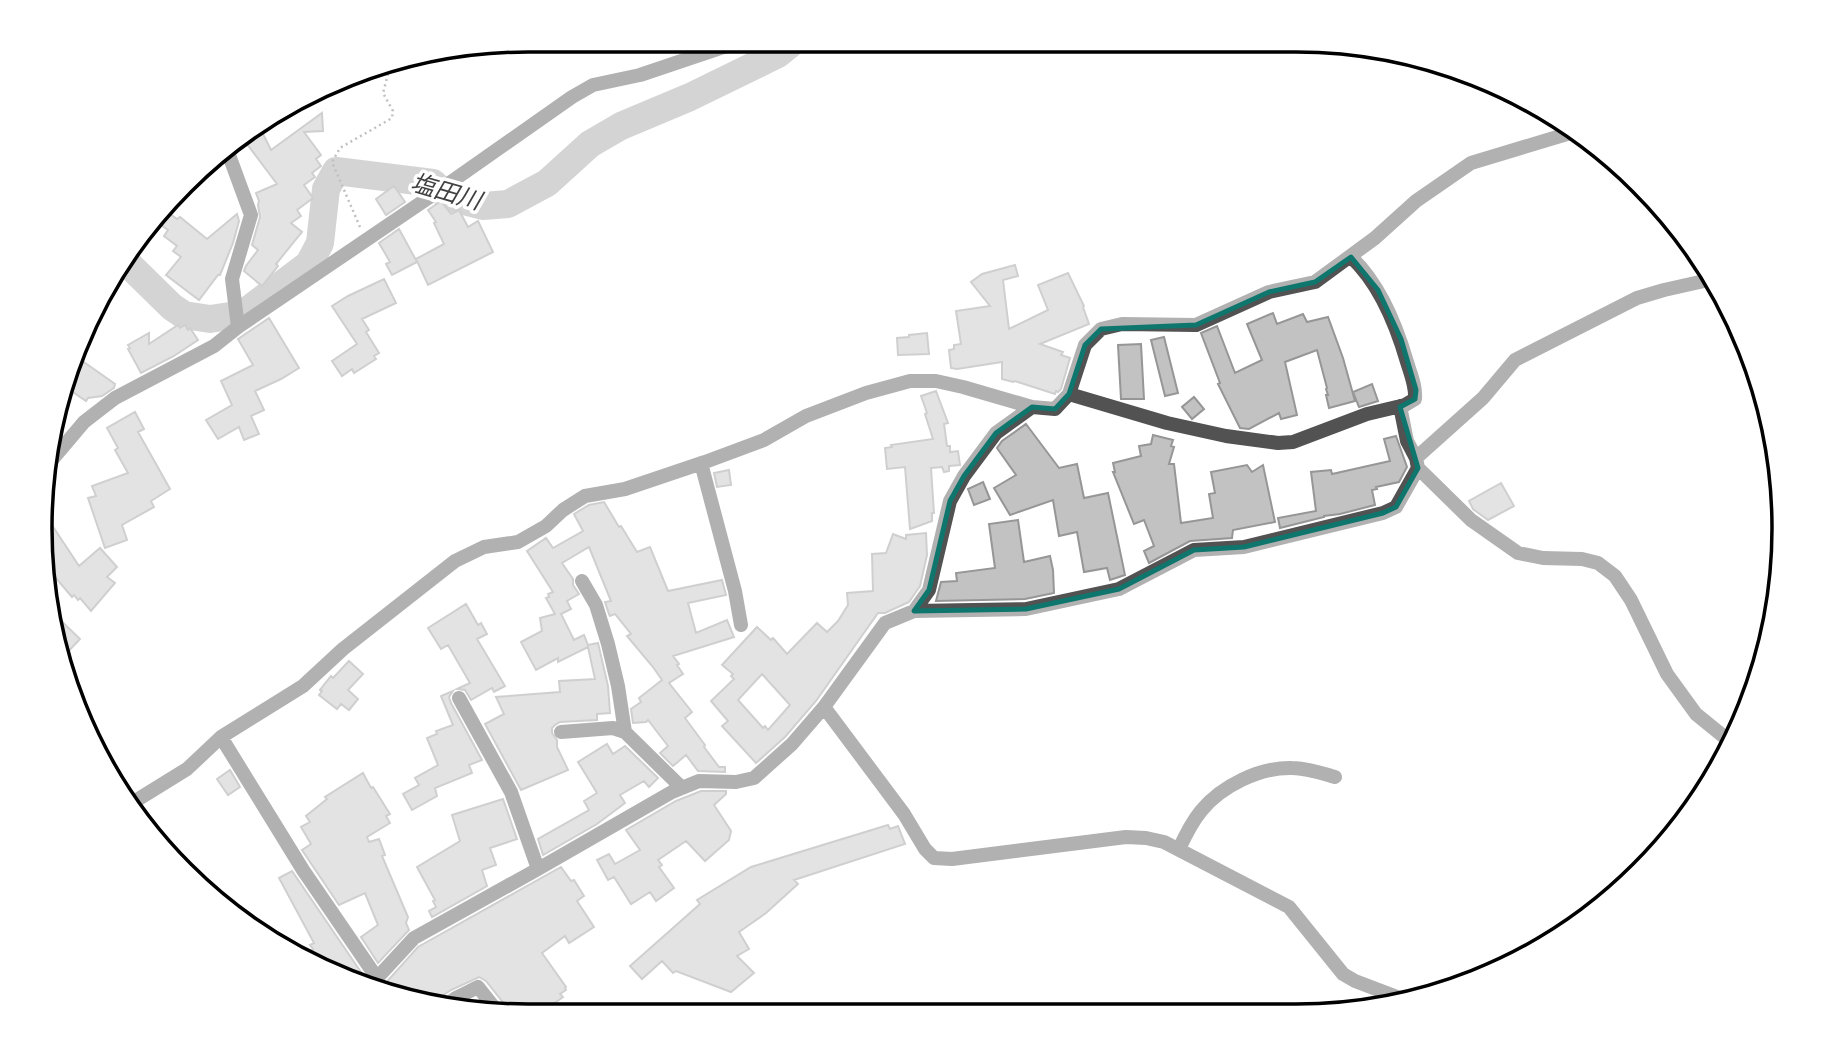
<svg xmlns="http://www.w3.org/2000/svg" width="1824" height="1057" viewBox="0 0 1824 1057" font-family="'Fira Sans Condensed','Noto Sans JP',sans-serif">
  <style>
    .lines { fill: none; stroke-linecap: round; stroke-linejoin: round }
    .river { stroke: #a0a0a0; stroke-width: 28 }
    .building { fill: #c2c2c2; stroke: #969696; stroke-width: 2; fill-rule: evenodd }
    .path { stroke: #747474; stroke-width: 2.5; stroke-dasharray: 2 3.5; stroke-linecap: butt }
    .street { stroke: #525252; stroke-width: 14 }
    .marked { fill: none; stroke: #0f766e; stroke-width: 5; stroke-linejoin: round }
    .labels { text-anchor: middle; stroke-width: 7; stroke-linejoin: round; paint-order: stroke }
    .water-label { font-size: 24px; font-style: italic; fill: #414141; stroke: #fff }
    .rim { fill: none; stroke: #000; stroke-width: 3.5 }
  </style>
  <rect width="100%" height="100%" fill="#fff"/>
  <g class="lines">
    <!-- river -->
    <path class="river" d="M122,258L172,307L184,315L210,319L243,314L309,264L320,243L326,189L336,171L433,183L448,197L483,206L508,204L547,183L590,144L621,126L690,97L778,54L794,41"/>
  </g>
  <!-- building -->
  <path class="building" d="M322,113L323,131L304,132L321,155L316,159L321,166L312,173L315,177L304,185L313,198L297,210L301,216L291,223L302,232L276,264L278,266L262,286L244,271L246,266L258,250L252,245L260,217L258,205L259,201L256,193L277,184L241,136L259,126L271,150Z
    M394,186L405,202L386,215L376,199Z
    M441,201L451,214L459,210L468,227L478,221L493,252L428,285L416,259L444,244L434,223L436,222L428,210Z
    M166,211L177,219L180,217L207,239L237,214L239,221L233,243L220,275H218L199,300L166,275L181,257L173,251L177,246L164,236L168,230L157,222Z
    M399,229L417,262L392,275L386,264L390,262L379,243Z
    M1015,265L1018,276L1003,280L1009,329L1048,310L1038,285L1068,273L1084,306L1083,307L1089,324L1040,344L1063,352L1061,355L1070,358L1061,389L1058,392L1056,391L1055,394L1015,381L1013,382L1002,379V362L957,369L951,368L949,350L954,349V345L961,344L956,311L990,306L971,282L982,274Z
    M384,279L396,303L362,319L369,330L366,332L379,353L374,356L376,359L354,373L352,369L342,376L332,361L357,344L332,306L348,296Z
    M1273,313L1277,324L1303,314L1307,322L1328,317L1343,358L1355,401L1329,408L1326,395H1328L1326,389L1327,388L1317,350L1285,362L1297,415L1281,419L1279,413L1249,429L1240,428L1218,384L1220,383L1201,333L1217,326L1235,373L1262,360L1247,324Z
    M269,318L299,368L281,379L255,391L264,410L251,416L259,434L244,440L239,427L218,439L206,420L232,405L221,381L253,365L238,339Z
    M178,325L180,328L185,325L188,330L190,328L198,340L174,356L141,373L128,349L130,348L128,345L149,333V344Z
    M927,333L929,354L898,355L897,338L909,337V335Z
    M1164,337L1178,393L1165,396L1151,340Z
    M1141,344L1144,399H1121L1118,345Z
    M81,360L115,384L114,388L102,396L88,398L86,401L64,386L73,366L76,368Z
    M1372,384L1378,401L1359,407L1353,392Z
    M936,391L948,423L944,424L947,446H950V452L958,451L960,465L949,466V471L944,472L942,467L931,468L934,513H932V521L910,529L905,467L887,469L885,448L892,447L891,445L933,439L925,414L927,413L921,396Z
    M1194,397L1204,409L1192,419L1182,407Z
    M135,412L144,429L138,432L170,489L151,501L154,507L122,525L127,540L105,548L88,498L96,496L92,486L128,473L115,450L118,448L107,428Z
    M1026,424L1059,468L1077,464L1084,498L1108,493L1125,575L1110,580L1107,568L1084,572L1077,532L1059,536L1053,500L1010,515L994,488L1016,475L997,448L1002,441Z
    M1153,435L1173,440L1171,446L1174,447L1169,464H1174L1181,523L1213,518L1209,494L1215,493L1211,472L1247,465L1252,472L1263,465L1275,522L1233,530L1232,538L1190,541L1149,563L1144,551L1154,546L1144,520L1134,524L1113,472H1115L1113,463L1141,456L1139,446L1151,444Z
    M1396,436L1407,467L1399,482L1376,487L1377,489L1372,490L1375,505L1340,514L1324,516V517L1280,528L1278,518L1316,511L1311,472L1331,470L1332,474L1390,461L1384,439Z
    M729,470L731,485L717,487L714,473Z
    M983,482L990,499L974,505L968,489Z
    M1501,483L1514,506L1488,520L1473,509L1469,501Z
    M604,502L619,527L621,526L637,552L650,547L668,591L722,580L726,595L688,603L696,633L727,620L734,637L673,656L679,664L677,665L683,674L669,683L692,712L685,718L705,745L704,747L719,767H725V772L698,771L686,755L673,766L660,753L668,746L648,720L646,722L633,723L631,709L641,702L639,698L662,680L653,667L627,636L631,634L615,614L610,616L609,614L605,602L611,601L589,547L562,563L573,579V585L579,594L567,601L571,609L561,614L574,640L584,635L588,645L598,643L608,686L610,713L597,714V720L560,722L555,725L552,728V733L557,740V747L568,770L521,790L485,724L504,714L496,697L560,692L559,681L595,679L588,647L558,662V658L536,670L521,642L542,631L540,618L555,614L546,598L549,597L548,594L553,592L527,551L546,538L553,548L583,531L574,514L589,505Z
    M46,516L79,566L100,548L117,567L107,577L115,583L91,611L80,598L78,600L74,595L72,597L49,570L44,574L41,559Z
    M1018,520L1024,562L1050,556L1053,570L1054,593L1025,599L936,601L941,582L957,581L956,573L995,568L989,524Z
    M926,533L927,555L920,586L909,602L885,613H878L816,701L785,737L756,763L722,726L728,721L711,701L734,679L731,676L733,674L722,665L757,627L771,640L773,638L787,654L817,623L827,632L838,621L848,605L847,593L873,591L872,554L886,553L893,534L906,539V535ZM762,674L790,705L768,730L765,726L763,728L738,700Z
    M466,604L478,625L481,623L487,634L477,639L505,686L494,692L492,688L471,700L465,690L457,689L470,683L448,645L441,649L428,628Z
    M54,614L80,639L64,656L59,637Z
    M349,661L363,674L348,690L358,699L349,710L341,704L337,709L319,695L322,691L320,690L331,676L333,678Z
    M453,691L449,697L451,703L482,760L469,765L472,773L435,788L437,796L412,810L403,794L419,785L415,778L438,765L427,738L437,734L436,731L453,725L441,696Z
    M607,744L613,754L625,746L658,778L649,787L644,781L620,795L625,803L597,824L543,855L538,839L589,810L584,801L597,793L578,762Z
    M230,770L240,787L228,795L217,779Z
    M363,773L371,788L373,787L390,814L386,816L390,823L367,837L369,842L379,839L385,855L382,856L408,917L406,923L409,930L378,963L361,937L378,925L365,893L339,905L302,850L311,844L301,827L310,822L306,816L327,799L325,797Z
    M701,791H726V794L714,805L731,831L729,840L705,861L686,841L658,860L662,865L659,867L674,888L656,901L650,892L631,904L614,877L608,880L597,860L609,854L615,864L640,850L626,830L676,801Z
    M503,799L517,839L490,848L496,865L482,870L487,886L432,917L429,911L436,907L433,901L435,900L417,867L460,841L452,815Z
    M888,825L890,829L898,826L905,844L794,880L798,884L766,913L739,932L749,949L737,956L754,973L731,992L676,971L673,973L662,961L642,979L630,966L700,904L697,900L751,867Z
    M561,867L571,881L574,880L584,896L577,901L594,927L569,943L565,936L542,953L566,987L565,988L566,990L560,994L563,997L546,1009L551,1016H510L509,1010L486,981L479,977L451,990L439,998L436,1004L392,995L383,986L418,947L425,943Z
    M292,871L365,978L360,985L302,956L313,949L310,945L314,943L279,878Z"/>
  <g class="lines">
    <!-- path -->
    <path class="path" d="M360,227L332,162L340,148L392,118L393,111L383,93L388,74L397,62"/>
    <!-- street -->
    <path class="street" d="M226,147L251,215L232,279L238,327
      M1069,394L1167,423L1226,436L1278,443L1293,442L1367,414L1405,405L1415,399C1416,386 1411,375 1407,362C1396,324 1380,284 1351,257
      M1400,406L1407,441L1416,458L1418,468L1471,520L1518,553L1543,558L1582,559L1598,563L1615,576L1631,600L1667,674L1696,714L1728,740L1731,744
      M1416,458L1483,398L1515,360L1637,298L1664,290L1713,279
      M51,461L84,422L115,398L214,346L238,327L431,196L572,97L593,85L640,75L741,41
      M701,463L735,591L741,625
      M582,581L596,605L608,644L618,686L625,732L682,788
      M914,611L929,590L950,501L964,476L996,433L1032,407
      M459,698L511,792L538,869
      M824,707L904,814L925,849L934,858L952,859L1126,837L1146,838L1164,842L1289,907L1343,974L1355,981L1405,1000
      M561,732L613,728L625,732
      M221,737L303,870L377,978
      M132,803L187,769L221,737L303,686L343,649L455,561L484,547L518,542L546,526L563,510L585,496L625,489L705,462L764,440L806,416L866,393L910,381H936L963,387L1032,407L1055,409L1069,394L1085,345L1101,329L1122,324L1196,325L1269,292L1315,282L1375,238L1416,201L1471,163L1577,131
      M1179,849C1185,836 1191,823 1201,811C1221,786 1260,767 1292,768C1307,768 1321,773 1335,777
      M369,989L377,978L414,938L538,869L672,792L699,781L736,782L754,778L792,744L824,707L885,623L914,611L1026,609L1119,589L1194,550L1244,547L1383,513L1396,507L1418,468
      M445,1006L456,998L478,987L501,1016"/>
  </g>
  <!-- marked area -->
  <path d="M0 0H1824V1057H0ZM1351,257L1378,290L1401,339L1416,390L1415,399L1400,407L1418,468L1396,507L1383,513L1244,547L1194,550L1119,589L1026,609L914,611L929,590L950,501L964,476L996,433L1032,407L1055,409L1069,394L1085,345L1101,329L1196,325L1269,292L1315,282Z" fill="#fff" fill-opacity=".55" fill-rule="evenodd"/>
  <path class="marked" d="M1351,257L1378,290L1401,339L1416,390L1415,399L1400,407L1418,468L1396,507L1383,513L1244,547L1194,550L1119,589L1026,609L914,611L929,590L950,501L964,476L996,433L1032,407L1055,409L1069,394L1085,345L1101,329L1196,325L1269,292L1315,282Z"/>
  <g class="labels">
    <!-- water labels -->
    <g class="water-label">
      <text transform="translate(446 192) rotate(16)" y="8">塩田川</text>
    </g>
  </g>
  <!-- crop -->
  <path d="M0 0H1824V1057H0ZM528 52H1296A476 476 0 0 1 1772 528V528A476 476 0 0 1 1296 1004H528A476 476 0 0 1 52 528V528A476 476 0 0 1 528 52Z" fill="#fff" fill-rule="evenodd"/>
  <path class="rim" d="M528 52H1296A476 476 0 0 1 1772 528V528A476 476 0 0 1 1296 1004H528A476 476 0 0 1 52 528V528A476 476 0 0 1 528 52Z"/>
</svg>
